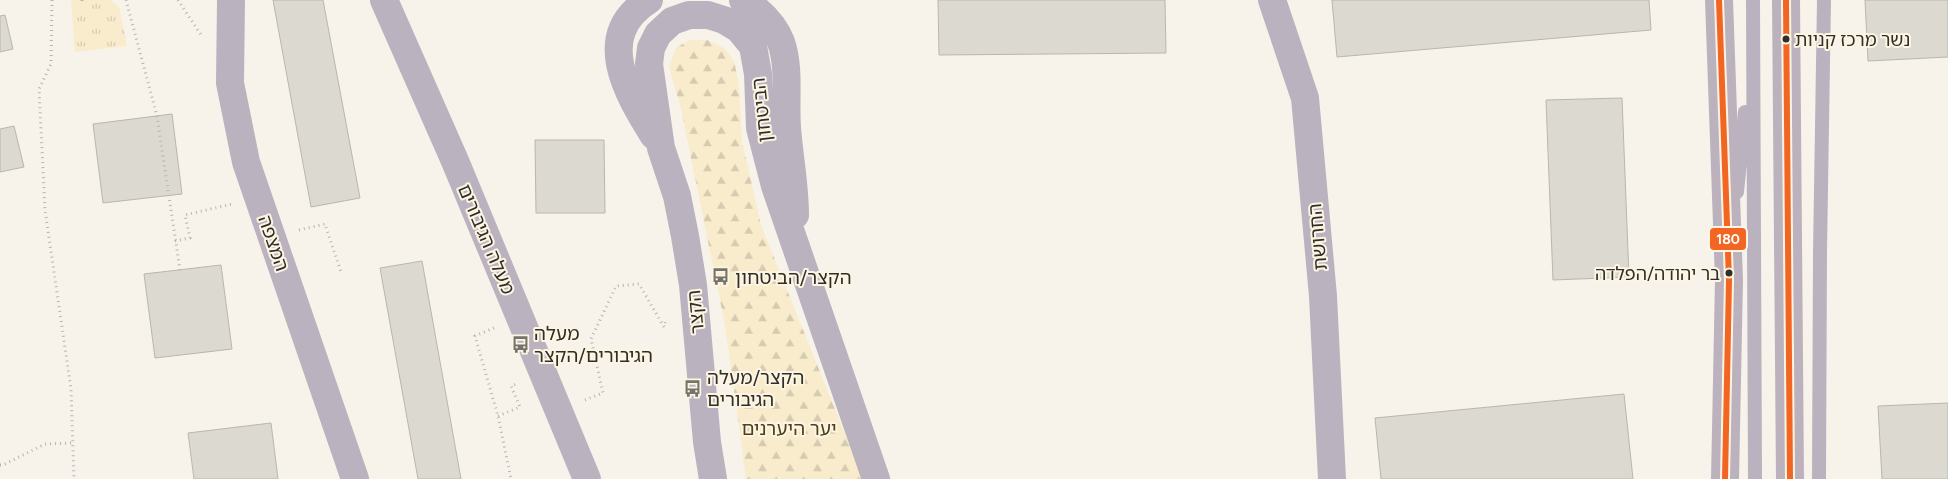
<svg xmlns="http://www.w3.org/2000/svg" width="1948" height="479" viewBox="0 0 1948 479" font-family="Figtree,'Noto Sans Hebrew',sans-serif">
  <style>
    .forest { fill: url(#forest-firs) }
    .park { fill: url(#park-tufts) }
    .building { fill: #dcd9d1; stroke: #b9b6af }
    .lines { fill: none; stroke-linecap: round; stroke-linejoin: round }
    .path { stroke: #b9b2ba; stroke-width: 3; stroke-dasharray: 1 4; stroke-linecap: butt }
    .service { stroke: #bbb2c0; stroke-width: 14 }
    .minor { stroke: #bbb2c0; stroke-width: 28 }
    .tertiary { stroke: #bbb2c0; stroke-width: 28 }
    .primary { stroke: #bcb2bd; stroke-width: 28 }
    .bus-1-casing { stroke: #fdf5e4; stroke-width: 10 }
    .bus-1 { stroke: #f26522; stroke-width: 6 }
    .bus-dot { fill: #312e27; stroke: #fdf5e4; stroke-width: 2 }
    .labels { text-anchor: middle; stroke-width: 4; stroke-linejoin: round; paint-order: stroke }
    .bus-label { font-size: 18px; fill: #312e27; stroke: #fdf5e4; text-anchor: start }
    .street-label { font-size: 19px; fill: #312e27; stroke: #fdf5e4 }
    .poi-label { font-size: 19px; fill: #312e27; stroke: #fdf5e4; text-anchor: start }
    .park-label { font-size: 19px; fill: #50411b; stroke: #fdf5e4 }
    .line-badge { stroke: #fdf5e4; stroke-width: 2 }
    .badge-label { font-size: 14px; text-anchor: middle; font-weight: bold; fill: #fff }
  </style>
  <defs>
    <pattern id="forest-firs" width="22" height="20" patternUnits="userSpaceOnUse" patternTransform="scale(1.25)"><rect width="22" height="20" fill="#f9eccd"/><path d="M5 1l3.5 6h-7zM16 11l3.5 6h-7z" fill="#d6cbb0"/></pattern>
    <pattern id="park-tufts" width="24" height="20" patternUnits="userSpaceOnUse" patternTransform="scale(1.25)"><rect width="24" height="20" fill="#f9eccd"/><path d="M3 7l-1-3M5 7V3M7 7l1-3M15 17l-1-3M17 17v-4M19 17l1-3" fill="none" stroke="#d6cbb0"/></pattern>
  </defs>
  <rect width="100%" height="100%" fill="#f7f3ea"/>
  <!-- forest -->
  <path class="forest" d="M689,40H707L724,48L734,61L739,84L742,141L761,225L863,479H746L725,325L681,109L669,67L676,48Z"/>
  <!-- park -->
  <path class="park" d="M71,0H111L119,7L127,46L75,52Z"/>
  <!-- building -->
  <path class="building" d="M273,0H323L360,198L311,207Z
    M938,0H1165L1166,53L939,55Z
    M1332,0H1649L1651,30L1337,57Z
    M1865,0H1948V57L1868,61Z
    M5,15L13,49L0,52V16Z
    M1622,98L1629,277L1553,280L1546,100Z
    M172,114L182,194L103,203L93,124Z
    M14,126L24,167L0,172V129Z
    M535,140H604L605,213H536Z
    M422,261L461,479H418L380,268Z
    M221,265L232,349L155,358L144,274Z
    M1624,394L1633,479H1381L1375,418Z
    M1948,403V479H1882L1878,406Z
    M271,423L278,479H194L188,433Z"/>
  <g class="lines">
    <!-- path -->
    <path class="path" d="M52,0L51,64L39,89L45,210L71,389L74,479
      M82,0V1
      M126,0L157,116L180,270
      M178,0L201,35
      M299,230L325,224L341,272
      M175,241L190,238L185,215L232,204
      M494,328L475,336L498,416L511,479
      M585,400L603,393L591,339L616,286L639,284L664,327L666,320
      M498,416L520,407L511,386L517,384
      M0,465H3L45,444L73,443"/>
    <!-- service -->
    <path class="service" d="M1753,0L1755,479
      M1737,192L1745,112
      M1819,479L1820,252L1824,0"/>
    <!-- minor -->
    <path class="minor" d="M231,0L230,83L246,162L355,479
      M1272,0L1305,98L1323,296L1332,479"/>
    <!-- tertiary -->
    <path class="tertiary" d="M384,0L455,161L587,479
      M649,0C592,36 628,94 654,136
      M743,0C759,10 774,24 781,42C790,68 785,99 787,127C789,156 795,185 795,215
      M713,479L707,442L693,285L685,236L677,196L661,148L649,64L651,48L658,34L672,21L689,15H708L724,20L739,29L753,46L758,74L760,128L775,186L876,479"/>
    <!-- primary -->
    <path class="primary" d="M1719,0L1729,280L1725,479
      M1786,0L1790,479"/>
    <defs>
      <path id="bus-1" d="M1719,0L1729,280L1725,479
        M1786,0L1790,479"/>
    </defs>
    <!-- bus-1 casing -->
    <use href="#bus-1" class="bus-1-casing"/>
    <!-- bus-1 -->
    <use href="#bus-1" class="bus-1"/>
  </g>
  <!-- icons -->
  <defs>
    <symbol id="bus-bare" viewBox="-9 -9 18 18"><path d="M-5-6H5V4H4V6H2V4H-2V6H-4V4H-5ZM-3.5-4V0h7V-4ZM-3.5 1.2v1.5H-2V1.2ZM2 1.2v1.5H3.5V1.2Z" fill="#76736b" stroke="#fdf5e4" stroke-width="2.5" paint-order="stroke"/></symbol>
  </defs>
  <g fill-rule="evenodd">
    <use href="#bus-bare" x="708" y="264" width="25" height="25"/>
    <use href="#bus-bare" x="508" y="332" width="25" height="25"/>
    <use href="#bus-bare" x="680" y="376" width="25" height="25"/>
  </g>
  <!-- markers -->
  <g class="bus-dot">
    <circle cx="1786" cy="39" r="4.5"/>
    <circle cx="1729" cy="273" r="4.5"/>
  </g>
  <g class="labels">
    <!-- bus labels -->
    <g class="bus-label">
      <text x="1795" y="46">נשר מרכז קניות</text>
      <text x="1720" y="280" text-anchor="end">בר יהודה/הפלדה</text>
    </g>
    <!-- street labels -->
    <g class="street-label">
      <text transform="translate(761 110) rotate(-96)" y="7">הביטחון</text>
      <text transform="translate(1317 237) rotate(-95)" y="7">החרושת</text>
      <text transform="translate(487 239) rotate(67)" y="7">מעלה הגיבורים</text>
      <text transform="translate(274 243) rotate(71)" y="7">המצפה</text>
      <text transform="translate(695 312) rotate(-95)" y="7">הקצר</text>
    </g>
    <!-- poi labels -->
    <g class="poi-label">
      <text x="735" y="284">הקצר/הביטחון</text>
      <text x="534" y="340">מעלה<tspan x="534" dy="22">הגיבורים/הקצר</tspan></text>
      <text x="707" y="384">הקצר/מעלה<tspan x="707" dy="22">הגיבורים</tspan></text>
    </g>
    <!-- park labels -->
    <g class="park-label">
      <text x="789" y="435">יער היערנים</text>
    </g>
  </g>
  <rect class="line-badge" x="1709" y="227" width="38" height="24" rx="5" fill="#f26522"/>
  <g class="badge-label">
    <text x="1728" y="244">180</text>
  </g>
</svg>
